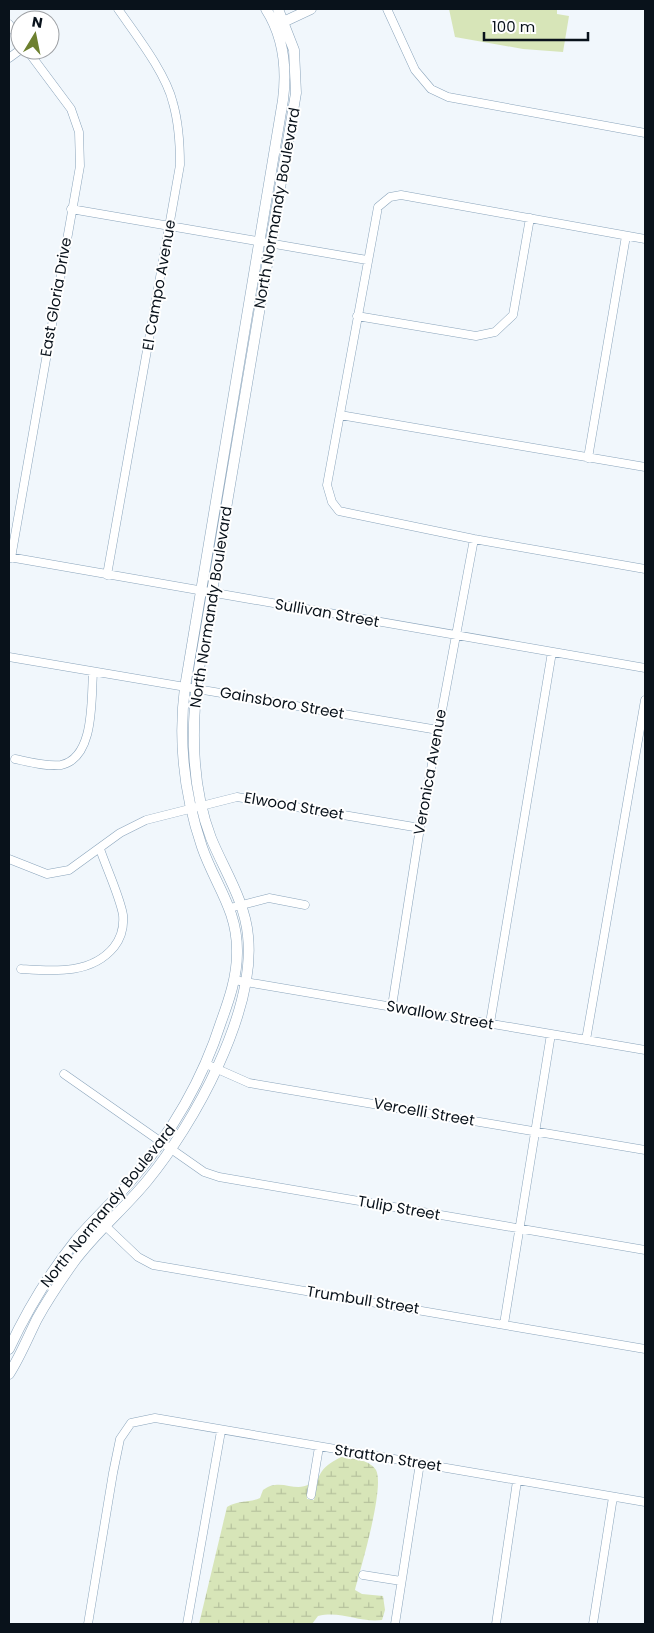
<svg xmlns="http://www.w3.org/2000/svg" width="654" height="1633" viewBox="0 0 654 1633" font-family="Poppins,sans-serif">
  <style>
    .wetland { fill: url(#wetland-marsh) }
    .pitch { fill: #d7e5b8 }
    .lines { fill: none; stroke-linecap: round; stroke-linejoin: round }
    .minor-casing { stroke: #8aa4bb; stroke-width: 9 }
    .tertiary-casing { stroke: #8aa4bb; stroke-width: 11 }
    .minor { stroke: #fff; stroke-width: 8 }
    .tertiary { stroke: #fff; stroke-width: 10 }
    .labels { text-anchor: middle; stroke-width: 4; stroke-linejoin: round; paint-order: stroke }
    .street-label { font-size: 15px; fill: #09121b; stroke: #fff }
  </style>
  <defs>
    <pattern id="wetland-marsh" width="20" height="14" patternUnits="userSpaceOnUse" patternTransform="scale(1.25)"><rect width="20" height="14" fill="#d7e5b8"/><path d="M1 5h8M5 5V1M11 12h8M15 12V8" fill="none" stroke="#b7c39e"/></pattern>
  </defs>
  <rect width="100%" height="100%" fill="#f1f7fc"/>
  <!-- wetland -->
  <path class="wetland" d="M341,1457C352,1459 369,1459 376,1470C385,1487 361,1567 355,1590L362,1594L383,1596L385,1610L382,1620C360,1623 341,1610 318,1616L312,1624H199L227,1507C238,1500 249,1503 260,1498L263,1490C280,1477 295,1493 309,1484L307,1499L314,1500C318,1475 318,1469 341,1457Z"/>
  <!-- pitch -->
  <path class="pitch" d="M449,9H557V14L569,16L563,52L523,49L455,37Z"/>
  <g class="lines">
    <defs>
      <path id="minor" d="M387,9L415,70L431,89L448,97L645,133
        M9,24L20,40
        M9,58L20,50
        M71,209L367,260
        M645,239L401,195L390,197L378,207L327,485L332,502L339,511L474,539L645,569
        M357,316L476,336L495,332L513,315L530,218
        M340,415L645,467
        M588,458L626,236
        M9,557L645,668
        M11,558L80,166L79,132L71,109L27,50
        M107,575L180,165C180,144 179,124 173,103C166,73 136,35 118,9
        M9,657L438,730
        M15,759C29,762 47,767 61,765C95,758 91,699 93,673
        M9,859L47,874L69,870L120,833L146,820L237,797L420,828
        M230,908L269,898L305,905
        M21,969C53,971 91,975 114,947C121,938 124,926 123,915C120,897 106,867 100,849
        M234,980L645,1050
        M392,1006L420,828L474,539
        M490,1023L552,652
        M586,1040L645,700
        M206,1064L249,1083L645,1150
        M64,1074L204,1172L219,1177L645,1250
        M97,1218L138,1257L153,1265L645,1349
        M504,1324L551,1034
        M311,1495L319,1447
        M363,1575L401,1581
        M88,1624L113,1473L120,1439L131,1423L155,1418L645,1502
        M187,1624L221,1431
        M395,1624L420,1463
        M496,1624L517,1481
        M593,1624L613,1497"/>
      <path id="tertiary" d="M279,24L311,9
        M9,1349C27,1310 49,1274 76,1240C93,1220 113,1202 130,1182C170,1135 202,1082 221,1022C229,1000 237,977 237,953C238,910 215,885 202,847C184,794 178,741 185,687L283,100C287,68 284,37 266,9
        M9,1374C20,1357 28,1337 37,1319C48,1299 61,1280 73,1263C95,1233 124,1209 147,1181C194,1124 256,1012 248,936C245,901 224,870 211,838C191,786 191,730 198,675L296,93L294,50L278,9"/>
    </defs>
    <!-- minor casing -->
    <use href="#minor" class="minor-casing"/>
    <!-- tertiary casing -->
    <use href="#tertiary" class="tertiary-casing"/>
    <!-- minor -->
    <use href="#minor" class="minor"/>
    <!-- tertiary -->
    <use href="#tertiary" class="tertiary"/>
  </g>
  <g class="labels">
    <!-- street labels -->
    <g class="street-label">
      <text transform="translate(277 208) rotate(-80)" y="5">North Normandy Boulevard</text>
      <text transform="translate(159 285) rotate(-80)" y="5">El Campo Avenue</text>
      <text transform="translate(56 297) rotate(-80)" y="5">East Gloria Drive</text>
      <text transform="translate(211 607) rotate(-81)" y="5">North Normandy Boulevard</text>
      <text transform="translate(327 613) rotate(10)" y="5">Sullivan Street</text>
      <text transform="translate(282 703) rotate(10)" y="5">Gainsboro Street</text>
      <text transform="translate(430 772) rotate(-80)" y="5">Veronica Avenue</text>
      <text transform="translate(294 806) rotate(10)" y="5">Elwood Street</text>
      <text transform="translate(440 1015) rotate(10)" y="5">Swallow Street</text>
      <text transform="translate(424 1112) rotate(10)" y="5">Vercelli Street</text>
      <text transform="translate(108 1206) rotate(-51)" y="5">North Normandy Boulevard</text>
      <text transform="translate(399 1208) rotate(10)" y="5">Tulip Street</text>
      <text transform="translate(363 1300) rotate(9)" y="5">Trumbull Street</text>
      <text transform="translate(388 1458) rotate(9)" y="5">Stratton Street</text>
    </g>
  </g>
  <!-- border -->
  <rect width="654" height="1633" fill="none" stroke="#09121b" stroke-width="20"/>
  <!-- north arrow -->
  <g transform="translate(35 35) rotate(10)"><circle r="24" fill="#ffffff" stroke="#9da0a4"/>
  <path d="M0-4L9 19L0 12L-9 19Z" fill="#6d802f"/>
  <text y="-8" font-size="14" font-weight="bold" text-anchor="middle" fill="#09121b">N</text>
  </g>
  <!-- scale -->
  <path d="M484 32v8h104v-8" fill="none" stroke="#09121b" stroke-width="2.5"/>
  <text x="492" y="32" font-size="15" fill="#09121b" stroke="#ffffff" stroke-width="4" paint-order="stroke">100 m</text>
</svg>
